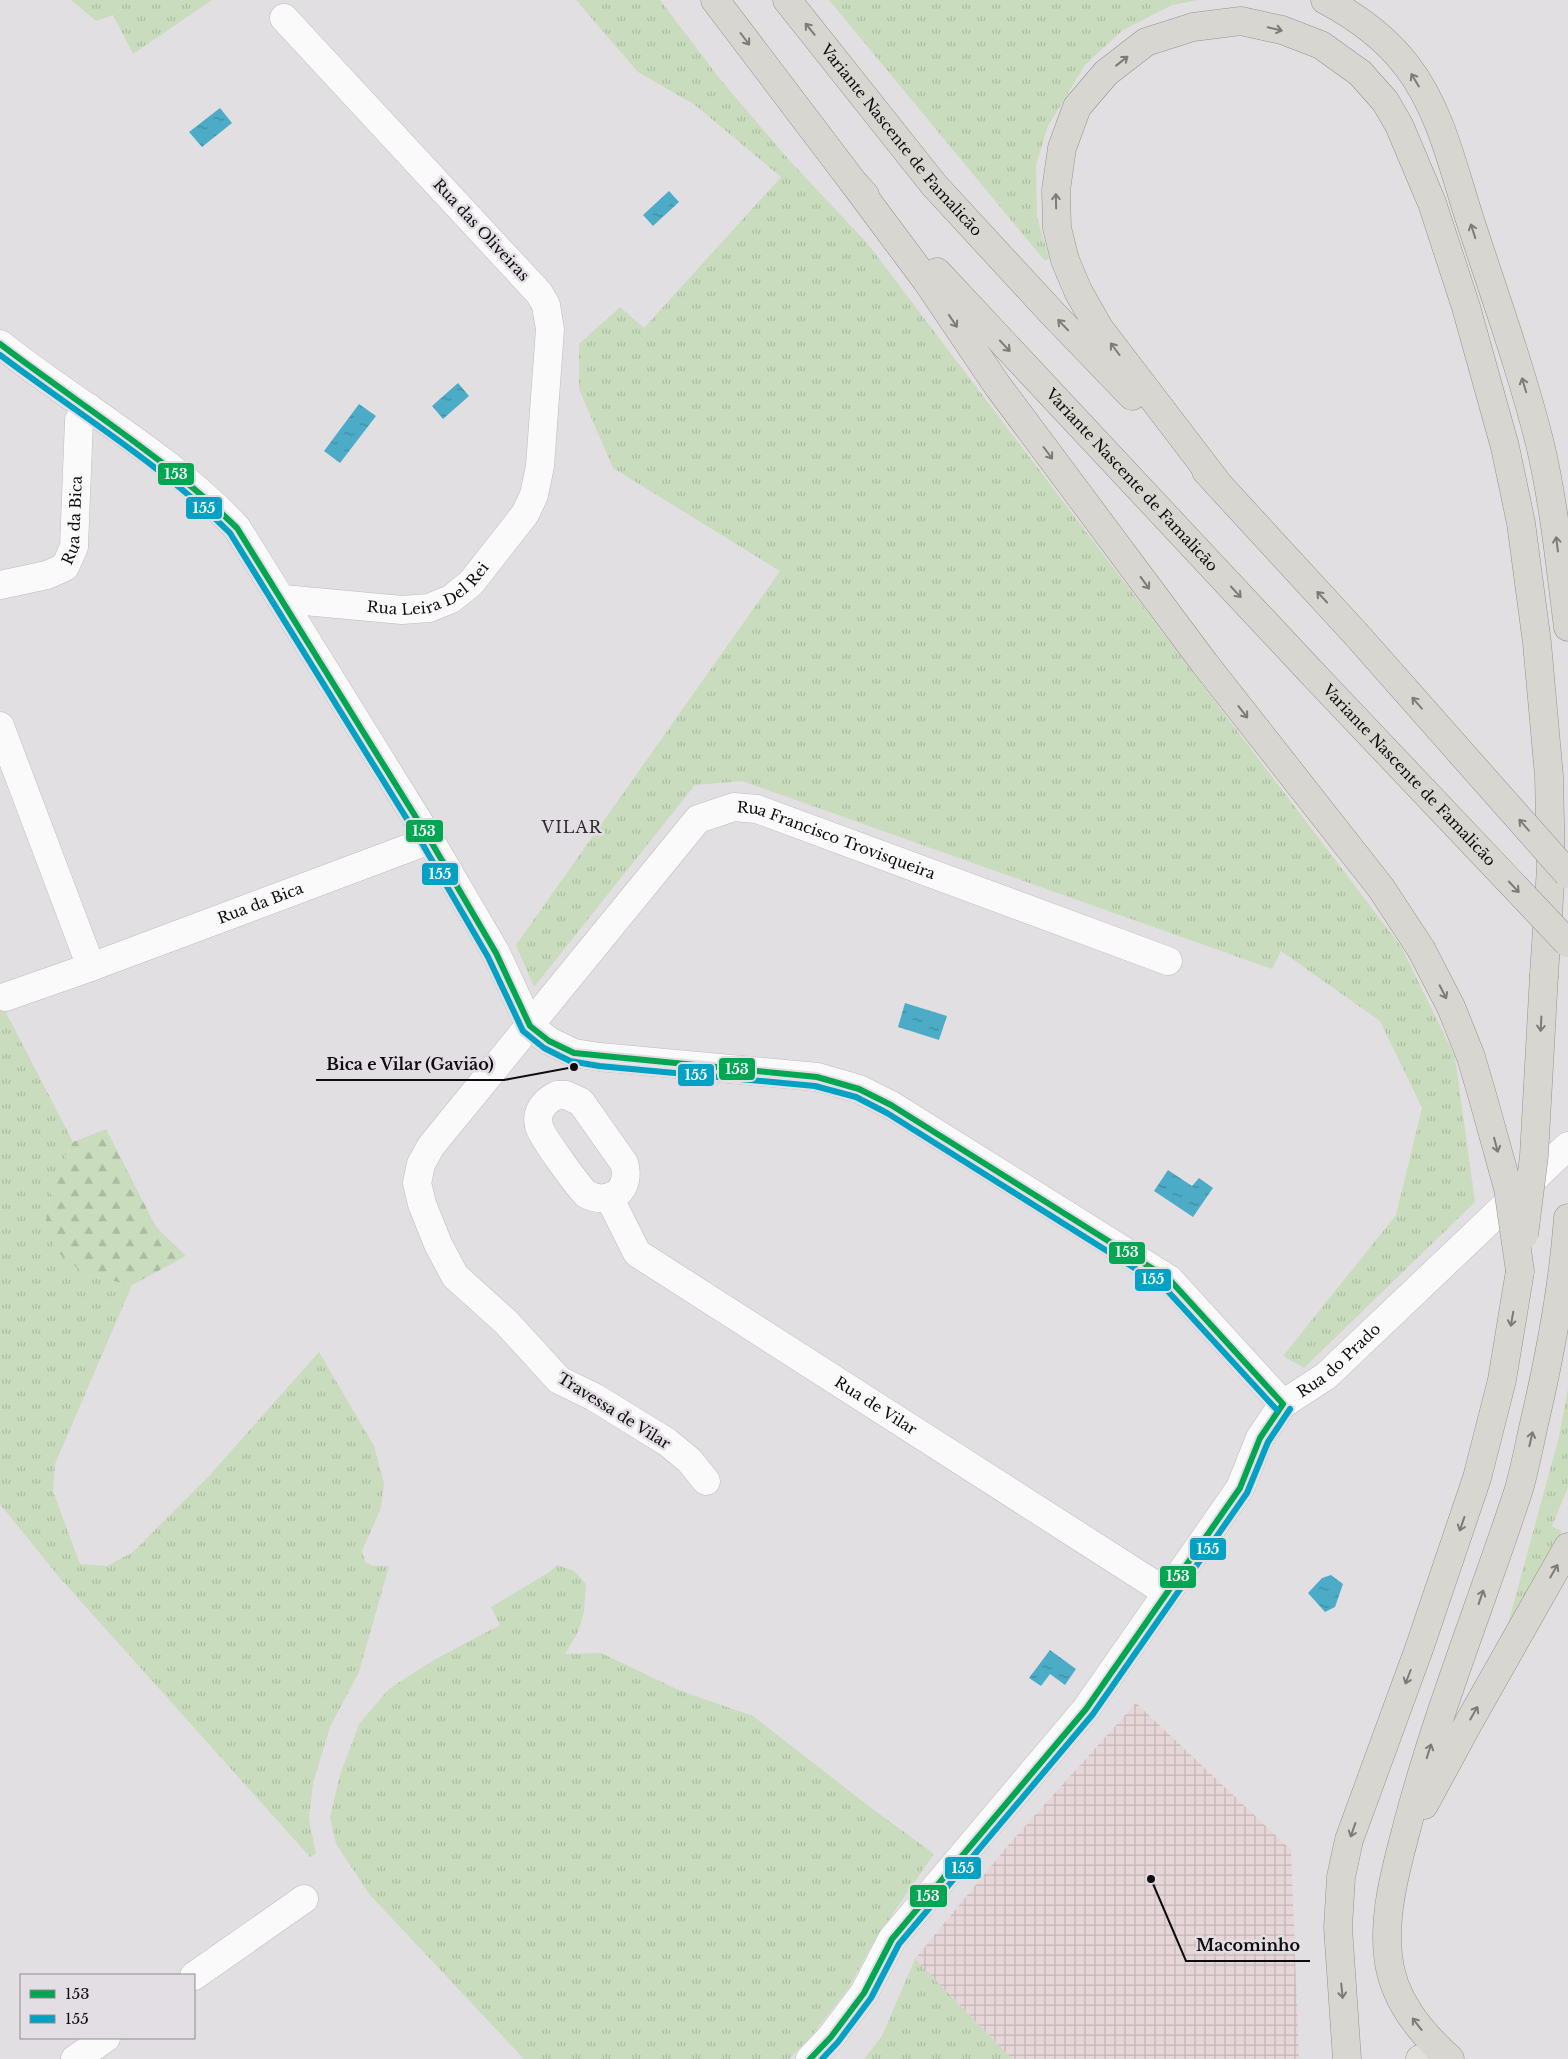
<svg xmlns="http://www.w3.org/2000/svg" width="1568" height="2059" viewBox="0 0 1568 2059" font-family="'Libre Baskerville',serif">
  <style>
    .industrial { fill: url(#industrial-grid) }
    .grass { fill: url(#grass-tufts) }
    .forest { fill: url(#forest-firs) }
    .water { fill: url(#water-ripples) }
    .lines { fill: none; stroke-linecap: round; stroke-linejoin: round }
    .minor-casing { stroke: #bdbbbd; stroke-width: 29 }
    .tertiary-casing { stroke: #bdbbbd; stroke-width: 29 }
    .primary-casing { stroke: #97928c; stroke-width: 29 }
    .trunk-casing { stroke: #97928c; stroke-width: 29 }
    .minor { stroke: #fbfafb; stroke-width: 28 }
    .tertiary { stroke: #fbfafb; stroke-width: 28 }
    .primary { stroke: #e1dfda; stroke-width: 28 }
    .trunk { stroke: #d8d6d0; stroke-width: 28 }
    .trunk-bridge-casing { stroke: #97928c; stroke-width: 29; stroke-linecap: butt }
    .trunk-bridge { stroke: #d8d6d0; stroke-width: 28 }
    .bus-1-casing { stroke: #e3dee4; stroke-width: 10 }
    .bus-2-casing { stroke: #e3dee4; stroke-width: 10 }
    .bus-1 { stroke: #00a651; stroke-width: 6 }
    .bus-2 { stroke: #01a1c4; stroke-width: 6 }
    .oneway { stroke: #7d7b79 }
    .labels { text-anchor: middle; stroke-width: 5; stroke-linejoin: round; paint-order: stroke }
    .street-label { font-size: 15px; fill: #0e0c0e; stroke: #e3dee4 }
    .neighbourhood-label { font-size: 16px; letter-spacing: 1px; fill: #2d292e; stroke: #e3dee4 }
    .leader { fill: none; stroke: #0e0c0e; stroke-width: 2 }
    .callout-dot { fill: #0e0c0e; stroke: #e3dee4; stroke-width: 2 }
    .callout-label { font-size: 16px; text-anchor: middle; font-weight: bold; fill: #0e0c0e; stroke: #e3dee4; stroke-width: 5; stroke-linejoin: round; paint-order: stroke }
    .line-badge { stroke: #e3dee4; stroke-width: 2 }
    .badge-label { font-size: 14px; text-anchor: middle; font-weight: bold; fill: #fff }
  </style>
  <defs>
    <pattern id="industrial-grid" width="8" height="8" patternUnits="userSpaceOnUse" patternTransform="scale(1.25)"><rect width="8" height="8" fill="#e6d6d8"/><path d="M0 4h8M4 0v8" fill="none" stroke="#c4b6b8"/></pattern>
    <pattern id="grass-tufts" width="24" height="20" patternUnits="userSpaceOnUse" patternTransform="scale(1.25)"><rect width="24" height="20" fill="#c9dcbd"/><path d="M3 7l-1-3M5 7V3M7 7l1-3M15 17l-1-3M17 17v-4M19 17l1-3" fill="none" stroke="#abbca1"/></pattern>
    <pattern id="forest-firs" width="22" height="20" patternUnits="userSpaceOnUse" patternTransform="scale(1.25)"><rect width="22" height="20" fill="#c9dcbd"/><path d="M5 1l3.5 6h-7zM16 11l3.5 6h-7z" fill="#abbca1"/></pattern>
    <pattern id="water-ripples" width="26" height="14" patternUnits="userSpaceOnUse" patternTransform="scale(1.25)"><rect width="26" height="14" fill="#4cacc7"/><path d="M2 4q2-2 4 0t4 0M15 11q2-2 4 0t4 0" fill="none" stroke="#3e8aa0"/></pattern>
  </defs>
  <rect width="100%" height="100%" fill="#e2dfe3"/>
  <!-- industrial -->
  <path class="industrial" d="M1136,1703L1291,1850L1299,2059H1012L915,1959L1010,1843Z"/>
  <!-- grass -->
  <path class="grass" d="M71,0H212L133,54L113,15L96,21Z
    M576,0H660L720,79L789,160L867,243L1402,948L1455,1057L1475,1202L1304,1368L1283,1356L1396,1215L1422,1108L1380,1021L1281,951L1272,969L742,781L695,785L534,987L516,945L780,571L613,468L579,389V344L620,307L644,328L781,177L695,105L638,72Z
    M829,0H1199L1172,5L1123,30L1085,65L1048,126L1036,165L1037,217L1049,258L1045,261Z
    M0,1001L73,1142L51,1185L46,1220L86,1275L132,1285L55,1464L53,1491L80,1564L107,1566L133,1552L208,1477L319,1352L374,1446L384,1483L381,1508L362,1551L365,1562L373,1566H389L359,1672L330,1727L313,1783L309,1819L316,1854L310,1857L59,1577L0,1504Z
    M1568,1388V1487L1552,1526L1562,1531L1506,1631L1559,1437Z
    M557,1565L574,1571L586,1584L584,1612L578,1632L565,1654L601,1653L681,1691L753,1716L870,1807L934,1854L874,1941L848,1989L810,2038L789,2059H524L370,1895L336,1844L330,1817L340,1775L359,1724L389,1689L432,1661L500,1625L491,1607L548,1573Z
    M915,1959L1012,2059H864L882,2036Z"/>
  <!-- forest -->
  <path class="forest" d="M106,1129L156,1227L186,1256L132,1285L86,1275L55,1250L46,1220L51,1185L73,1142Z"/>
  <!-- water -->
  <path class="water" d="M220,108L232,123L202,147L189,132Z
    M669,191L679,202L653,226L643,215Z
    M458,383L469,396L443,419L432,406Z
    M359,404L376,416L340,463L324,451Z
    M905,1003L947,1016L939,1040L898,1027Z
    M1168,1170L1192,1186L1199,1178L1213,1188L1193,1217L1154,1191Z
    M1331,1575L1343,1584L1335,1607L1325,1612L1308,1593L1322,1578Z
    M1050,1650L1076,1669L1065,1685L1050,1674L1041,1686L1029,1678Z"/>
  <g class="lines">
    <defs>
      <g id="minor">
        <path id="s1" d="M0,585L47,575L65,567L74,547L79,420L88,407"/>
        <path id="s2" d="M283,599L402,610L429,608L451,599L471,583L525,514L534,495L540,466L550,329L546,305L539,293L284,18"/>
        <path d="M0,726L91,967"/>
        <path id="s3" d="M5,997L91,967L430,840"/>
        <path d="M557,1095H566L581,1102L624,1163C632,1189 611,1207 586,1194C578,1186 541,1136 539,1126C535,1111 545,1101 557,1095Z"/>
        <path id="s4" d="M609,1197L637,1253L1166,1592"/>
        <path id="s5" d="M1283,1404L1326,1376L1568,1146"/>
        <path id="s6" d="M706,1481L689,1460L667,1442L594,1397L559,1380L506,1322L455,1276L438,1244L422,1204L417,1183L421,1164L431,1146L698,819L734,807L757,809L1168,961"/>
        <path d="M194,1976L304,1899"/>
        <path d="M75,2059L106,2038"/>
      </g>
      <path id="tertiary" d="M0,344C78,406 168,454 237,528L430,840L496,953L530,1026L549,1041L574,1053L600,1057L817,1077L859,1089L891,1105L1169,1279L1283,1404L1260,1438L1240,1488L1086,1709L892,1939L864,1993L831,2037L810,2059"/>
      <path id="primary" d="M1420,2059H1425"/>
      <g id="trunk">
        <path d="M715,0L853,182L865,195"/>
        <path id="s7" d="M787,0L934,185L1053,314L1132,396"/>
        <path d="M1325,0C1357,17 1385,37 1407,66C1441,110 1453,168 1470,220C1494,294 1521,368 1540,444C1554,503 1560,566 1568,627"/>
        <path d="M853,182L926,280L997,385L1205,664L1381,888L1421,949"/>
        <path id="s8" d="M937,272L1312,673"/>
        <path d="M1206,471L1355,633"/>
        <path d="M1219,485L1099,328L1078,291L1065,260L1057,228L1056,190L1062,148L1077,107L1106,73L1146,42L1193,27L1241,21L1282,30L1321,45L1360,73L1385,101L1399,125L1432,203L1466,307L1505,447L1521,523L1537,643L1549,776L1551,868L1544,975"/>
        <path d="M1424,1805L1469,1722L1568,1547"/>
        <path d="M1347,2059L1338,1927L1341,1877L1349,1840L1420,1646L1477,1478L1502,1380L1520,1271"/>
        <path d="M1450,2059C1419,2031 1392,1998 1388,1955C1383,1910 1398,1862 1409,1819C1439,1707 1483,1599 1519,1489C1525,1468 1529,1446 1534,1424C1550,1356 1563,1287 1568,1218"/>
      </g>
    </defs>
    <!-- minor casing -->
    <use href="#minor" class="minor-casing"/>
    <!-- tertiary casing -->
    <use href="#tertiary" class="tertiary-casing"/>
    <!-- primary casing -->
    <use href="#primary" class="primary-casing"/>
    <!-- trunk casing -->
    <use href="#trunk" class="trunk-casing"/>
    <!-- minor -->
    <use href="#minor" class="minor"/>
    <!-- tertiary -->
    <use href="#tertiary" class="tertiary"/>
    <!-- primary -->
    <use href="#primary" class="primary"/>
    <!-- trunk -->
    <use href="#trunk" class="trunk"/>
    <defs>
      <g id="trunk-bridge">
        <path d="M1355,633L1568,874"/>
        <path id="s9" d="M1312,673L1568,943"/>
        <path d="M1421,949L1451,1007L1471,1057L1483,1098L1508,1188L1520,1271"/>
        <path d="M1524,1235L1534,1156L1544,975"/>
      </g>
    </defs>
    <!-- trunk-bridge casing -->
    <use href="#trunk-bridge" class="trunk-bridge-casing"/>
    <!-- trunk-bridge -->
    <use href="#trunk-bridge" class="trunk-bridge"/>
    <defs>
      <path id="bus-1" d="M0,344C80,405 165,457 237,528L430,840L496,953L530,1026L549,1041L574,1053L817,1077L859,1089L891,1105L1169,1279L1283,1404
        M810,2059L831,2037L864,1993L892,1939L1086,1709L1240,1488L1260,1438L1283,1404"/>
      <path id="bus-2" d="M0,355C78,414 161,464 230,533L423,845L488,957L523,1031L544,1048L570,1061L599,1066L815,1086L856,1097L887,1113L1163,1286L1277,1410
        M822,2059L838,2042L871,1998L899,1944L1093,1714L1247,1493L1268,1442L1290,1409"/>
    </defs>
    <!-- bus-1 casing -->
    <use href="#bus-1" class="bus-1-casing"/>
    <!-- bus-2 casing -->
    <use href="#bus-2" class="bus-2-casing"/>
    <!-- bus-1 -->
    <use href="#bus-1" class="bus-1"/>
    <!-- bus-2 -->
    <use href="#bus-2" class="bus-2"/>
  </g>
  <!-- one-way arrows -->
  <defs><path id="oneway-shaft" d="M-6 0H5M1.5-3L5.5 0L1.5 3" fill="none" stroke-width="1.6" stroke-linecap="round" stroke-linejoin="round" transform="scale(1.25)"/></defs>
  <g class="oneway">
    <use href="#oneway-shaft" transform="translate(810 29) rotate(-129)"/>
    <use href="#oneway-shaft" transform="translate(1275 29) rotate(13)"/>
    <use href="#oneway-shaft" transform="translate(745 39) rotate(53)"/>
    <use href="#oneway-shaft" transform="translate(1122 61) rotate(-38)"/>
    <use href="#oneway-shaft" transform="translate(1415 80) rotate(-121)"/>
    <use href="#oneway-shaft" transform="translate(1056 201) rotate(-91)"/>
    <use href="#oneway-shaft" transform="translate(1473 231) rotate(-108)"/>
    <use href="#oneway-shaft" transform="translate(953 321) rotate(56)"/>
    <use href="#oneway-shaft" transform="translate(1063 325) rotate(-134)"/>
    <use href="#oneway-shaft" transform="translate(1005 346) rotate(47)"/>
    <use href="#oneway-shaft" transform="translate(1115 349) rotate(-127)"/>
    <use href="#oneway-shaft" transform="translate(1524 385) rotate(-107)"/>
    <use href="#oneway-shaft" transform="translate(1048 453) rotate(53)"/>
    <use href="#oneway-shaft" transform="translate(1557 544) rotate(-97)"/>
    <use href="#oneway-shaft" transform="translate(1145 583) rotate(54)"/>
    <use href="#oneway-shaft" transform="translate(1236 592) rotate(47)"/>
    <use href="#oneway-shaft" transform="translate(1322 597) rotate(-133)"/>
    <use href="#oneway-shaft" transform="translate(1417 703) rotate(-131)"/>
    <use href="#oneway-shaft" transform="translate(1243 712) rotate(52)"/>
    <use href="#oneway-shaft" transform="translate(1524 825) rotate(-131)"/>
    <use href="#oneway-shaft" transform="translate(1514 887) rotate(47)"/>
    <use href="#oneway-shaft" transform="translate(1443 992) rotate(63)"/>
    <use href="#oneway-shaft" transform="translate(1541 1024) rotate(93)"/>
    <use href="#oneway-shaft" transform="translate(1496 1145) rotate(75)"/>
    <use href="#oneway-shaft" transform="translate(1512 1319) rotate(100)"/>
    <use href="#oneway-shaft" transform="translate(1531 1439) rotate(-77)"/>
    <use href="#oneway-shaft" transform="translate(1462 1524) rotate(109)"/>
    <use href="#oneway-shaft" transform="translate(1554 1571) rotate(-60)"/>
    <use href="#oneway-shaft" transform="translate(1481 1597) rotate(-71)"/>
    <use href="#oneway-shaft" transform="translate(1408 1677) rotate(111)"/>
    <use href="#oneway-shaft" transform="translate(1474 1713) rotate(-60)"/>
    <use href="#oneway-shaft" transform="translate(1429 1751) rotate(-72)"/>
    <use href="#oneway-shaft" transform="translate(1353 1830) rotate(109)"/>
    <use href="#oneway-shaft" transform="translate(1342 1991) rotate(84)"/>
    <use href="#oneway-shaft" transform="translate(1417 2024) rotate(-128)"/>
  </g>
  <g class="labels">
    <!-- street labels -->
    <g class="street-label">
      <text dy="5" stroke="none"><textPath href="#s7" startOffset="181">Variante Nascente de Famalicão</textPath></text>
      <text transform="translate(481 230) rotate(47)" y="5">Rua das Oliveiras</text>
      <text dy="5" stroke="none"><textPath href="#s8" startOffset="285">Variante Nascente de Famalicão</textPath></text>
      <text dy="5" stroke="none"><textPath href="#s1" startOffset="116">Rua da Bica</textPath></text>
      <text dy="5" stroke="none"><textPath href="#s2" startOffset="152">Rua Leira Del Rei</textPath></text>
      <text dy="5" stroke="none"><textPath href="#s9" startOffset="141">Variante Nascente de Famalicão</textPath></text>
      <text dy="5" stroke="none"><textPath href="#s6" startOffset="1036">Rua Francisco Trovisqueira</textPath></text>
      <text dy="5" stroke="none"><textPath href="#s3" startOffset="272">Rua da Bica</textPath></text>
      <text dy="5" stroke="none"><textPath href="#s5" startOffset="71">Rua do Prado</textPath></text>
      <text dy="5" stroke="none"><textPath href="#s4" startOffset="346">Rua de Vilar</textPath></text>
      <text transform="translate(614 1411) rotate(32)" y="5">Travessa de Vilar</text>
    </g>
    <!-- neighbourhood labels -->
    <g class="neighbourhood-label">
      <text x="572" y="833">VILAR</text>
    </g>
  </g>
  <!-- callouts -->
  <path class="leader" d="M574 1067L504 1080H316M1151 1879L1186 1961H1310"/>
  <g class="callout-dot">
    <circle cx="574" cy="1067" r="5"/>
    <circle cx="1151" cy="1879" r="5"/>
  </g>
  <g class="callout-label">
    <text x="410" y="1070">Bica e Vilar (Gavião)</text>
    <text x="1248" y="1951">Macominho</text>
  </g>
  <g class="line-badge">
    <rect x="157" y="462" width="38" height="24" rx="5" fill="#00a651"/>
    <rect x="185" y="496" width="38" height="24" rx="5" fill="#01a1c4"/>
    <rect x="405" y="819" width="39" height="24" rx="5" fill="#00a651"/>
    <rect x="421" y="862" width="38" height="24" rx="5" fill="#01a1c4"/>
    <rect x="718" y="1057" width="38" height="24" rx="5" fill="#00a651"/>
    <rect x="677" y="1063" width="38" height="24" rx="5" fill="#01a1c4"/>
    <rect x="1108" y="1241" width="38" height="24" rx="5" fill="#00a651"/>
    <rect x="1134" y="1268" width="38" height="24" rx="5" fill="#01a1c4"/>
    <rect x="1189" y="1537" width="38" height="24" rx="5" fill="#01a1c4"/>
    <rect x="1159" y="1565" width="38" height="24" rx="5" fill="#00a651"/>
    <rect x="944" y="1856" width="38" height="24" rx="5" fill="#01a1c4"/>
    <rect x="909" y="1884" width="39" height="24" rx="5" fill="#00a651"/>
  </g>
  <g class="badge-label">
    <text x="176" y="479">153</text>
    <text x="204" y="513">155</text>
    <text x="424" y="836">153</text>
    <text x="440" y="879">155</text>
    <text x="737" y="1074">153</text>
    <text x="696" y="1080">155</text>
    <text x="1127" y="1257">153</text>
    <text x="1153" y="1284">155</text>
    <text x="1208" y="1554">155</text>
    <text x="1178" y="1581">153</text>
    <text x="963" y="1873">155</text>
    <text x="928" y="1901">153</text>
  </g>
  <!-- legend -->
  <rect x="20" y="1974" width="175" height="65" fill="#e3dee4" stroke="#8e8a8e"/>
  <rect x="30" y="1990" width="25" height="8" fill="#00a651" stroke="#8e8a8e"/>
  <text x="65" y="1999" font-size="15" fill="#0e0c0e">153</text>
  <rect x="30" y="2015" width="25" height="8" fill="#01a1c4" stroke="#8e8a8e"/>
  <text x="65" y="2024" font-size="15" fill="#0e0c0e">155</text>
</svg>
